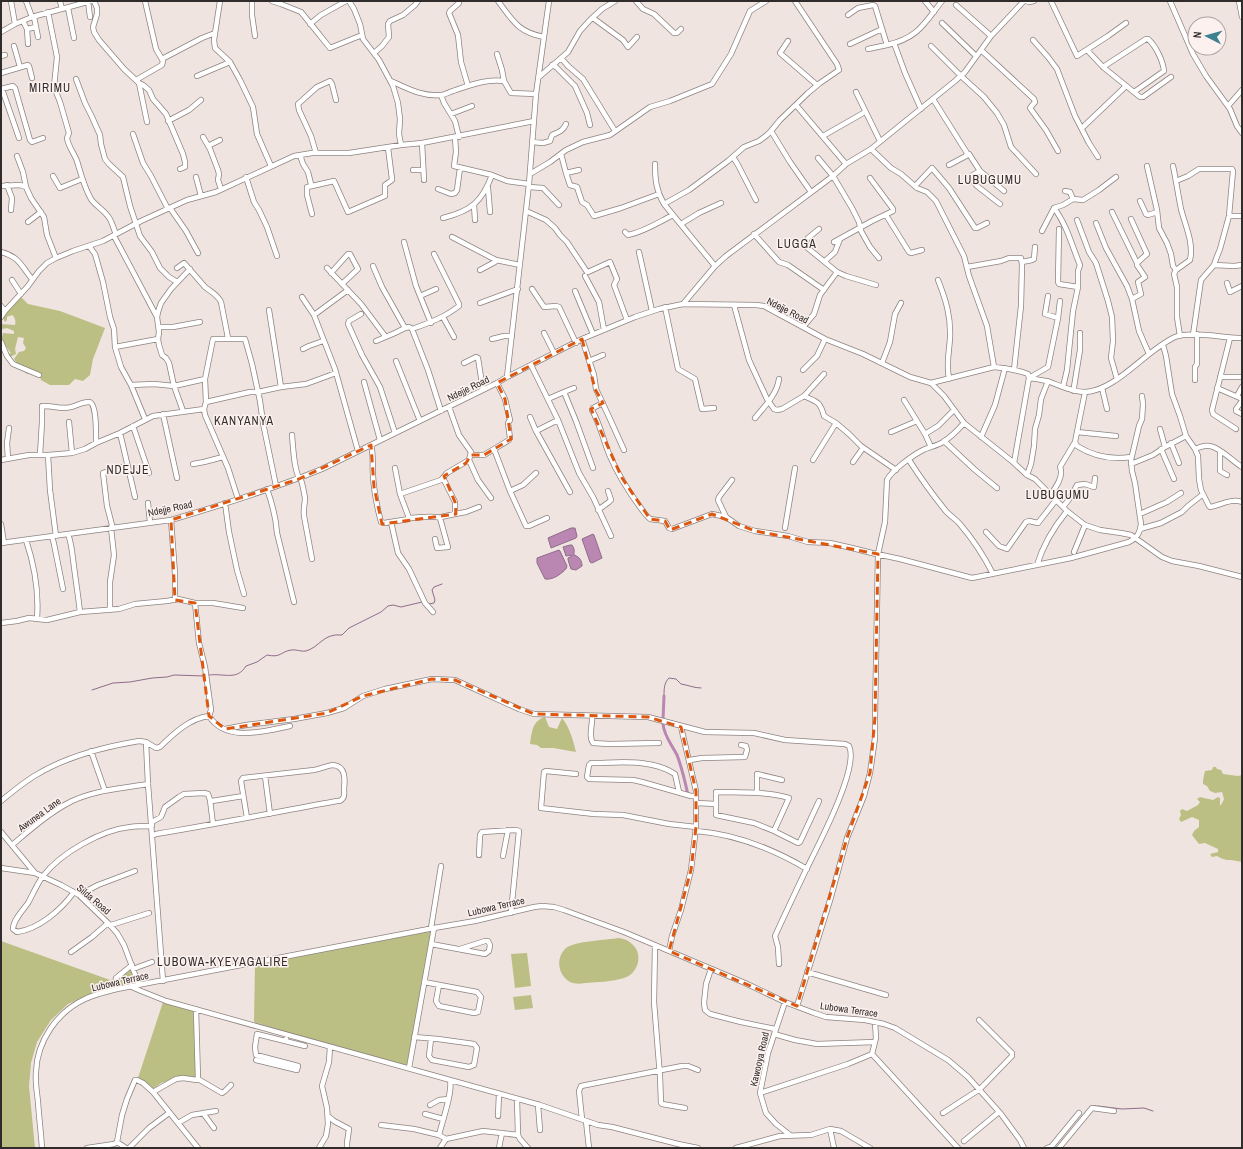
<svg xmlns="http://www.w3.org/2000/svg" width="1243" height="1149" viewBox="0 0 1243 1149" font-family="'Archivo Narrow',sans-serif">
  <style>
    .green { fill: #bcbf83 }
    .water { fill: #b987b2; stroke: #906c8a }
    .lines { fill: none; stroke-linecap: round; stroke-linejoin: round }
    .stream { stroke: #906c8a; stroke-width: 1 }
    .canal { stroke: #b987b2; stroke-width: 3 }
    .minor-casing { stroke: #8d8380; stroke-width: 6 }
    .minor { stroke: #fff; stroke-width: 4.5 }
    .marked { fill: none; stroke: #df570e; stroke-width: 3; stroke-dasharray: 8 5; stroke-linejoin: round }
    .labels { text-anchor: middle; stroke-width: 3; stroke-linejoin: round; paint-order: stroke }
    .street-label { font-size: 10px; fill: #302c2b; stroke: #fcf1ee }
    .quarter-label { font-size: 12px; letter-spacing: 1px; fill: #302c2b; stroke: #fcf1ee }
  </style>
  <rect width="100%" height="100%" fill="#efe4e0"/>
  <!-- green -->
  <path class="green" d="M21,297L28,304L60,311L105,328L93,359L90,375L83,381L75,379L69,385H50L41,380L40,376L34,373L27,374L19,368L14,359L19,352L24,351L26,348L23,343L24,338L18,337L15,349L16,354L10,357L8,354L11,353L1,340L3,333L14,334V331L7,328L2,329L1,331V324L15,325C16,321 15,317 12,315L7,317V320L5,322L3,318L12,306Z
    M545,717L549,727L557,729L562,718C570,728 573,740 576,752L553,748H541L537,745L530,744C532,732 532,721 545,717Z
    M1213,767H1216L1217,769L1221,770L1223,774L1238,776L1242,775V862C1233,859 1225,862 1217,856L1212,857L1210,854L1218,852V849L1205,843L1199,844L1192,835L1194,831L1199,827V820L1192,817L1181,822L1179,819L1181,815L1180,811L1182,809L1187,811L1198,805L1200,802L1197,799L1200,797L1213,800L1218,797L1220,798V805H1221L1224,799L1222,792L1215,793L1210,791L1207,786L1203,784V780L1205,771L1212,770Z
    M433,930L407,1065L366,1056L254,1022L255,964Z
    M619,938C624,939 628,940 632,944C644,954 638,974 624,978C612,982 597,982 585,983C580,984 574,984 570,982C558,975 555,958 566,948C575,941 606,940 619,938Z
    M1,941L110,980L114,979L131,967L135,979L133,983L90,994L68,1004L51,1020L37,1042L31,1063L29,1086L35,1148H1Z
    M527,953L531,986L515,988L511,954Z
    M531,995L533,1008L515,1010L513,997Z
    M163,1002L193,1010L197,1077H180L161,1083L153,1089L138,1078Z"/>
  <!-- water -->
  <path class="water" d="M571,528H575L577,536L576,538L551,548L548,538Z
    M593,534L594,535L602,558L592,563L590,562L582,539Z
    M570,545H572C575,549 574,551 574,555C580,557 582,561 582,566L576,570L571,569L568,560V558L572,556V555L566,556L563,547Z
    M559,550L560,551L567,566L566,569L564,570V571C559,575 553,580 545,579L537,563V558Z"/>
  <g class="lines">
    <!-- stream -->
    <path class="stream" d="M429,604L434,603L435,600L432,590L434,587L442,584
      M209,675C224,673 237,681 246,666L257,662L267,655C281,658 280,652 291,650C296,649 301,652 306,651C320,647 323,633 342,635L349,628L381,612L388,606L393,605L401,607L422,602
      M92,690L113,683L130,682L152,678L167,677L174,675L204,676
      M664,696C664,689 664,683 669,678L676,679L681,684C688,685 694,688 701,688
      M1098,1106L1122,1109L1144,1108L1153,1111
      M1089,1108L1091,1106H1096"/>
    <!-- canal -->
    <path class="canal" d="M663,720L664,696
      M663,724C664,736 672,745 677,755C682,768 685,781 688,795"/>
    <defs>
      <path id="minor" d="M11,1L15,24
        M26,1L32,17
        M60,1L62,9
        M88,1L90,17
        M94,1L97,8V14L93,27L94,32L99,40L124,69L139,83L143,85L149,90L153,99L166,114L183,154L185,162V167L180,169
        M220,1L214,40L215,48L230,62L240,80L253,107L257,134L271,166
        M252,1V15L255,36
        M272,1L281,4L301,12L318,33L330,48L362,35
        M349,1L354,9L360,24L363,39L379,60L393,86L398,103L400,119L399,134L401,145
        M498,1C513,21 518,32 544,37
        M636,1L643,9L654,14L674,33H677L681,29
        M925,1L934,12
        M1026,1L1029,2L1034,1
        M1051,1L1077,56L1108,36L1126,23
        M1170,1L1193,54L1206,76L1230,109L1237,126L1242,133
        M1239,1L1242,17
        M459,3L450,11L449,13L458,35L461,62L468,86
        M956,5L991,36
        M68,8L74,38
        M48,12L57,57L54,87L60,102L69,133L67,138C68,146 74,153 77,161C81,174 84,187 91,199C95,205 102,209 107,215C112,220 113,228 116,234
        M848,15L858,8L873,5L875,6L887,45C918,38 924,24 942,1
        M34,17L38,37
        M593,18L623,40L628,47L637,37
        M23,21L27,29L36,27
        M942,23L976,56
        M310,24L321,15L346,1
        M27,29L28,44
        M1,32L15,24L32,17L91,1
        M1033,40L1048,57L1057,69L1075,116L1089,143L1098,157
        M788,41L780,53L817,85
        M894,43L905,73L921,109
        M850,44L882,29
        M14,46L20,67
        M931,46L961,76L984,97L997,113L1004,125L1011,147L1036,174
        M868,49L887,45
        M981,50L1034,99L1035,102L1030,108L1046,130L1058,151
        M1087,50L1103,67L1140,97H1143L1171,77
        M374,53L382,46L389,37L388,24L390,21L403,15L415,5L418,1
        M497,54L502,70L504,81
        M1,56L5,55
        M561,58L568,66L583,79L615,131
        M162,59L202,38L215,33
        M552,65L556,67L575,86L587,113L590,125
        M1103,67L1146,39H1148C1156,46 1163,61 1164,71L1134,92
        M1,73L28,65L29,66L32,78
        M197,76L230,62
        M539,77L568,52L580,31L590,20L602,9L615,1
        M76,79L85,103L92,117L100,135L101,144L105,159L109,164L123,177L130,206L140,236L152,252L160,268L169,277L177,282
        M136,80L162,65L163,61L156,49L145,1
        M391,81C407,88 422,97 441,95C445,95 449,92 453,91C471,85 484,79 504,81L511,93L536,94
        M139,83L147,122
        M1,89L13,86L15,88L30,140L32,142L43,138
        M2,89L19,138
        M856,92L880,141
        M441,95L444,103L455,121L459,137
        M933,99L967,153L966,156L949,165
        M796,105L846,164
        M1228,106L1242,90
        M451,114L472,106
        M168,121L189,110L201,100
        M1082,128L1126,86
        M771,131L790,162L811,192
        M133,134L143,163L151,176L168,209
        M823,136L865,112
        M203,137L210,149L218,170L219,174L218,180L221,189
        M455,137L456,152L454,166L492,175L507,181L529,184
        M532,142L543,143L550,141L552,135C559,132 563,131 566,124
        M422,143L424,180
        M208,146L220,140
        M871,149L891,168L901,174L917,188L927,192L936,201L964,256L969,276L987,326L994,367
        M316,153L311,136L299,110L298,104L317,87L330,81L332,84L336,100
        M967,153L969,154L980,171L1004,191
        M561,154L566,173L570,185L577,187L582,202L587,205L594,216L621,208L659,194
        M300,155L303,164L308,172L311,184L312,186L307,187V195L312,214
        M17,156L23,172L26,187L31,198L44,217L47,235L56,258
        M733,157L738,165L756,200
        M818,158L833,176L852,208L859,222L861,231L870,247L879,258
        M655,164C655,179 656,190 664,204L715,266
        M1147,166L1157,210L1159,228L1167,243L1171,254L1173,266L1176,270
        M1173,166C1176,180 1178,194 1181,209C1185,225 1194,243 1190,260L1176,270L1174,274L1177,287V317L1180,336
        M413,170H423
        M980,171L971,176V179L977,186L1000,204
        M566,173L579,170
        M530,174L550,162L566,150L583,142L610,135L650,107L670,101L712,84L731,54L750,11L766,1
        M53,176L60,188L82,179
        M196,177L201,196
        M246,177L254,202L259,210L267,227L277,256
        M1176,181L1188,176L1199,169H1232L1233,171L1229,216L1220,249L1216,259L1214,265L1201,280L1193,335
        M7,185L12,198L11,210
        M1,186L20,185L26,187
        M312,186L334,181L348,212L385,196V185L392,180V179L388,148
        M915,186L932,168L949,188L975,228H977L987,223
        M529,187L543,188L559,205
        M488,188L490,212
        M438,189L451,194L455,193L457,190L460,168
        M1065,191L1070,192L1073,199
        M1140,201L1146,214L1148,215L1157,212
        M664,204L689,190L728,161L744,147L759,141L767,135L771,131L780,120L808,93L820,83L839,70L837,64L795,1
        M474,205L475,220
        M170,208L186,231L198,253
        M1054,208C1067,225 1072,246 1080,265L1078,271V287L1073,311L1067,370L1063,387
        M526,211L546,220L555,228L560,235L567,242L587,272H588L610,262L617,279L614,285L627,320
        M1112,212L1137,263V265L1145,277L1138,282L1141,294L1132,299
        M886,215L909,252L911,253L922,250
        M1229,216H1242
        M443,218C471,211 482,202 492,175
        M1131,219L1147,254L1137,263
        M1077,220L1089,252L1096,263L1108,301L1112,317L1113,341L1111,358L1117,379
        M28,222L41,212
        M1096,223L1106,248L1127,286L1132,299L1139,331L1149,354
        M681,224L699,213L721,203
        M819,229L808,238L804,245L837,272
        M1059,229L1058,282L1059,284L1078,287
        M1042,231L1054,208L1063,205L1073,199L1083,200L1099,190L1116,177
        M625,232L628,235C644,232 659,222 673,215
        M754,234L779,262L788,265L824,290
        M114,236L157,317
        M452,237L496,260L520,265
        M404,242L416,286L431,323
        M834,242L872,221L893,211V209L870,178
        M89,246L95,254L103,282L110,317L114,329L115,347L121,367L131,385L145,419
        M1,252C20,257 21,266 32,279
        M639,252L652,311
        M825,261L835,252L840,239
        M1022,262L1032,260L1034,259L1035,247
        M1214,265L1234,266L1242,265
        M373,266L382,287L405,328
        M967,267L1001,261L1009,258H1021L1022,265L1021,306L1014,370
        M177,268L184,263C191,271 198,279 205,287C211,292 217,294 221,302L228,338
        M327,268L361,304L385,336
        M480,270L495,262L496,260
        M331,273L348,254H350L358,269L342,284
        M585,276L599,302L604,330
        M12,280L21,294
        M938,280C946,300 951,317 950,338C949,354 946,363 949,379
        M1227,283L1230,292L1242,286
        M532,289L544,307L556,306L559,307L576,343
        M575,291L593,334
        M420,296L436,289
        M1048,296L1045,314L1058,318
        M302,297L314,315L335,369L358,451
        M480,303L518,289
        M683,304L715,266L726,256L833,176L846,164L871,149L955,81L965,72L991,36L1024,1
        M734,305L749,360L767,399L774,409L777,410L782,409L804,396L824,374
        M1,306L5,311
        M665,307L678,369L695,379L702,409L714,408
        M269,310L281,387
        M361,314L349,321L348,324L362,355L380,387L395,433
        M314,315L348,290
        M1,317L5,311L28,286L39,271L47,263L56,258L73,251L103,241L141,221L187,200L216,192L294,156L312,153H349L401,145L422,143L534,121
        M443,317L454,337
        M159,327H173L200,322
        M803,327L814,314L820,295L837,272L846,276L876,285
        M412,329L428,370L441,411
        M544,333L554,353
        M1230,338L1212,410L1213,414L1236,429
        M492,339L504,336H512
        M582,339L594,375L596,389L610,419L624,450
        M376,341L395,333L405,328L409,327L412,329C429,323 445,317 459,306V304L434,254
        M1,342L7,356L13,364L39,375
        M1163,345L1166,356L1172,394L1180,416L1186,436L1195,449L1198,456L1199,479L1201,490L1209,506L1210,507C1221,505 1231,498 1242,502
        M115,347L158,339
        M303,349L309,346L323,341
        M396,361L420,421
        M589,361L603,355
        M464,363L476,357L478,358L483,390
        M882,363L890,342L895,314L901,303
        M531,365L558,420L579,473L593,497L611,536
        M803,370L817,356L825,339
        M507,377L529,184L536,94L549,1
        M1220,377H1242
        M205,379L206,402L204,409L205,415L228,468L238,499
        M1195,380V367L1197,364V334
        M364,382L380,440
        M931,383L994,367C1006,368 1017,370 1028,374L1029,378C1035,379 1043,380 1050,382C1061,386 1072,392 1085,392C1116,391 1146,350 1175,337C1191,331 1224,338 1242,338
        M131,385L154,384L174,386L205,379L213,339H245L252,364L260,401L263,423L276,486
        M1102,388L1107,409
        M1217,388L1240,398L1242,400
        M1074,391V387L1080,350V333
        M564,392L574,388
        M1085,392L1075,442L1077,446C1093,456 1112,460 1131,457
        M804,396C817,402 820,401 824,416L836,423L849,434L861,446L896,470
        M1237,396L1242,387
        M548,399L564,392L576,421L593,468
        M904,400L925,434L931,447
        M1242,401L1236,409V411L1242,414
        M206,402L250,392H258L281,387L306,384L336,373
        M603,403L593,408L592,410C600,424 603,439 609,454C618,475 632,497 646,515L650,519L665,521L669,528L672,529L712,514L726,517L739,526L755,531L788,536L808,542L830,543L852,548L872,553L900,559L972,578L1071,558L1129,542C1137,538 1140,533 1141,524L1135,483L1132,471L1131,460L1139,426L1142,419L1143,404L1142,396
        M183,411L174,386L169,363L166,358L162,355L159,345L158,339L159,332L157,317L158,312L161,303L171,289L190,269
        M163,414L177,478
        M530,417L536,431
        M755,418C765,406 777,394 779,379
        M558,420L536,431L570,492
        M69,422L72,453
        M133,426L149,473
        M1160,429L1165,447
        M891,432L917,421
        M1077,432L1116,436
        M120,433L135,497
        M925,434L938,426L954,410
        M292,435C293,445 294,475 301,480C303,486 304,492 305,498C305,504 303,509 304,516L312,559
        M981,437L995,405L1005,368
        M944,441L974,469L997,488
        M1171,443L1179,463
        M371,445C374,455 372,465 373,476C374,491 377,507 381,522L384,523L409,519V518L400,494L441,480L447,473L469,460L471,452L459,435L449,407
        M494,449L510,491L523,485L536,473
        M1161,449L1174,479
        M1195,449C1198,448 1202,446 1205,446C1217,444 1232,461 1242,467
        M1220,451V471L1227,475
        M40,455L42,422V406C51,405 63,410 71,407C76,406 82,402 89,402C97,402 96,436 96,443
        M48,455L50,490L56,536
        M471,455H484L509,440L510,438L508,423L510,420L505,399L497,383
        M8,459L7,443L9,428
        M1,460L29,455H48L72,453L85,449L96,443L120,433L153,416L204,409
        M469,460L478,480L491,498
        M813,460L836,423
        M909,460C920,477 932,494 945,510C949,515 954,518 959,523C972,538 984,556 993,574
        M853,462L863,448
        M1014,463L1029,378L1048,367L1058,318L1060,301
        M193,464L204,462L223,457
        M1131,464L1153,455L1165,447L1186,436
        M395,468L400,494
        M1027,475L1031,464L1034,446L1035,429L1039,415L1041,399L1048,381
        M267,489C272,503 276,518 277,533L294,602
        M510,491L526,526H529L547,518
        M1051,494C1056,487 1064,476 1060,467L1075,442
        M148,503L150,522
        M225,503L229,532L237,570L244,594
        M1063,507L1070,498L1077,485L1085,484L1094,487L1095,478
        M598,510L609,502L611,500L608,491
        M455,514L466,512L479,507
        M1140,514L1167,502L1181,493
        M726,517L718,500L719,497L732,480
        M409,518C419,518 433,515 440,518
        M171,520L175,574V600
        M391,522L398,553L409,569L425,603L433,612
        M1,524L4,543
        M785,528L795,468
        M1140,529L1161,523L1182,512L1188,506L1202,495
        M986,532L999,546L1007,549L1026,522L1029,521L1038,523L1056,500
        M68,534C71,542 72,550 73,559C75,576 78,594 80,612
        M52,536L54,544L63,589
        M435,539L437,548L448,547L440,518L441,517L455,514V502L443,478
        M26,540C34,564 39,592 37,618
        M1,543L171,520C222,505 273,489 322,469L497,383L507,377L582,339L635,317L659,309L683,304L756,305L764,306L825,339L863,354L910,377L931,383L944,396L964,423L1013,462L1027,475L1035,479L1067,511L1085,525L1100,530L1121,533L1131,535L1162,557L1172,561L1199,566L1242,577
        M1074,552L1085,525
        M1037,565C1043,545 1054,527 1067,511
        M110,609V582L114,555L111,528L112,525L107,506L103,473L127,466
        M1,623L17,621L29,618L47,620L80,612L119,609L135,604L167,601L178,599L195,603H213L243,608
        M209,716C226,743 265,731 290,726
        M592,716C593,724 588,736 593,743L609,744L659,743
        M225,729L246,725L294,719L327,713L344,708L363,696L385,689L432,679L455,680L519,709L534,714L648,717L705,732L754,733L785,740L845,744L849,746C860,768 816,849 805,872C795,893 785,914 775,936L778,947L779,964
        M146,742L148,784L163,981
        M91,751L105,791
        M690,760L702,758L745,757L747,750L746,746L741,745
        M576,774L546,771L544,772L541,808L594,814L623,815L669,824L696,827
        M265,776L270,814
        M679,792L675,774C651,758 618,763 591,763L589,765L587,777L589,779L633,780L642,782L691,796H696
        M757,793V774L782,780
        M210,800L213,824
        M1,801C12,792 24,782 36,775C67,756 103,747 139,741L146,742L156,748L160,747C173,734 190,718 209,716L211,710L205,667L199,643L195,603
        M697,803L716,804V792C741,793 765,791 789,798L774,831L754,823L716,815V804
        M696,831C735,834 773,849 807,869
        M774,831L798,843L800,842L819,801
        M1,832L35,873
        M152,836L156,834C217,824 277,812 337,801C340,801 341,801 343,798C345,796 344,792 344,789C345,780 346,766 333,765C329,765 320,769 314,770L243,778L241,781L247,818
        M12,845C31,829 50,812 72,801C96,790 123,788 148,784
        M479,855L480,835L482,832L516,830L519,831L511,913
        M503,856L508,830
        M1,868L35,873L61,885L79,895L108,923L117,933L124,945L139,985
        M74,892C61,910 39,929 17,932L13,929C13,920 23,910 28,903C33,894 37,884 43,876C61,853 101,830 130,827C137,826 144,826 152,826V822L161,817L165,807L179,797L184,794L204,793L208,794L210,800L212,801L243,796
        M79,895L98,885L135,871
        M111,925L149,913
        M431,928L441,866
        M431,944L485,954L489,951L490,945L488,941H485L460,949
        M655,945L654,1002L660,1076L661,1103L662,1104L685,1108
        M669,951L672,936L681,910L691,870L696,827V791L681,727
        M71,952L92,937L108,923
        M133,969L152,962
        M711,969L706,984L704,1003L705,1010L710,1014L741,1022L775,1029
        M807,972L886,995
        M116,978L132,965
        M424,982L477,992L481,997L478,1012L474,1013L439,1006L436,1001L439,985
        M132,987L141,991L166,1001L540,1105L598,1125L612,1127L678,1144L698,1148
        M785,1002L768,1053L760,1093L766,1113L776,1124L790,1135
        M797,1006L831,897L847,838L864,796L870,773L875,738V717L878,554L885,522L887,480C891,471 913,455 923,450C929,447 937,446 943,442C951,437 958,430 964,423
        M774,1034L795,1040L817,1044L875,1042
        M414,1037L438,1039L474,1044L477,1048L474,1065L469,1067L432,1060L429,1056L431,1039
        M286,1039L285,1041L305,1046
        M872,1054L876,1038L875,1022
        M256,1060L297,1070L298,1066L256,1055L255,1047L257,1034L285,1041
        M409,1068L434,928
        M198,1079L222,1093L225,1091L231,1085
        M153,1092L176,1079L183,1078L197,1080L198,1079L196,1009
        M760,1093L848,1064L872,1054L958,1148
        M517,1099L518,1135
        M430,1105L439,1100L448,1099
        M538,1105L540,1130
        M203,1113L214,1128
        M943,1113L980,1089L1012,1056V1053L979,1020
        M425,1114L443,1119
        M328,1116L334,1121L349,1129L347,1143V1148
        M498,1116L499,1094
        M582,1119L579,1091L581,1086L682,1066H688L698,1070
        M586,1121L589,1148
        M178,1123L192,1115L216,1111
        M381,1125L414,1129L439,1135
        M830,1129L834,1148
        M446,1139L439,1135C442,1122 453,1092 450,1080
        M964,1141L999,1112
        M117,1142L126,1148
        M42,1148C41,1133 39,1117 38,1102C37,1092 35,1082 36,1072C37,1041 57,1012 85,999C95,994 106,992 117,989L434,928L475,921L534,907L542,906L554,907L564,910L624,932L745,983L785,1002L814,1013L826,1017L865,1020L884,1024L895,1028L948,1060L968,1077L1001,1114L1020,1140L1024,1148
        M87,1148L114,1144L117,1142L122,1115L127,1099L135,1080H137L143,1083L153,1092L198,1148
        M129,1148L149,1128L169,1113
        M319,1148L326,1136L328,1124L327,1108L322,1086L329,1062L330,1047
        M440,1148L446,1139L483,1131L518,1135L520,1139L528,1148
        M499,1148L502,1133
        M736,1148L780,1136L811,1135L830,1129L841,1131L870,1148
        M1047,1148L1051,1147L1079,1113
        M1059,1148L1092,1108L1114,1111"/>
    </defs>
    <!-- minor casing -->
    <use href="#minor" class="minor-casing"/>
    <!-- minor -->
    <use href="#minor" class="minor"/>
  </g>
  <!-- marked area -->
  <path class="marked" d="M582,339L595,389L603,403L591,409L622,478L650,519L665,521L670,530L712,514L755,531L878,554L875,717L870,773L847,838L797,1006L669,951L691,870L696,827V791L681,727L648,717L534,714L455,680L432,679L363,696L327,713L225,729L209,716L195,603L175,600L171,520L299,479L371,445L374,487L382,524L456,514L455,502L444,476L466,463L471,455H484L511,439L505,399L497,383Z"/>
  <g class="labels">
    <!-- street labels -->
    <g class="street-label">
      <text transform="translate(788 310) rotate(27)" y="4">Ndejje Road</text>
      <text transform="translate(468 388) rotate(-26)" y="4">Ndejje Road</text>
      <text transform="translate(170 508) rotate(-12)" y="4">Ndejje Road</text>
      <text transform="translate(39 814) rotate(-36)" y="4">Awunea Lane</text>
      <text transform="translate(94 899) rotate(40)" y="4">Silda Road</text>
      <text transform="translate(496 906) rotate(-13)" y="4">Lubowa Terrace</text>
      <text transform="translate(120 981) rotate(-13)" y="4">Lubowa Terrace</text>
      <text transform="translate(849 1009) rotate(8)" y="4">Lubowa Terrace</text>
      <text transform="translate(759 1059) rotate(-77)" y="4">Kawooya Road</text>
    </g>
    <!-- quarter labels -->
    <g class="quarter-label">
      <text x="50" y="92">MIRIMU</text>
      <text x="990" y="184">LUBUGUMU</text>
      <text x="797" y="248">LUGGA</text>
      <text x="244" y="425">KANYANYA</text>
      <text x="128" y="474">NDEJJE</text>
      <text x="1058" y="499">LUBUGUMU</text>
      <text x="223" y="966">LUBOWA-KYEYAGALIRE</text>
    </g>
  </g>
  <!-- border -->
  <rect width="1243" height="1149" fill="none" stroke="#302c2b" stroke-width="4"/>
  <!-- north arrow -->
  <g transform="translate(1207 36) rotate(276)"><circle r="19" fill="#fcf1ee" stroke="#aaa2a0"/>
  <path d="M0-3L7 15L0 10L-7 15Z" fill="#3d8190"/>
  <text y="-6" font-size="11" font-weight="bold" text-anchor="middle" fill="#302c2b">N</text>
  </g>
</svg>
